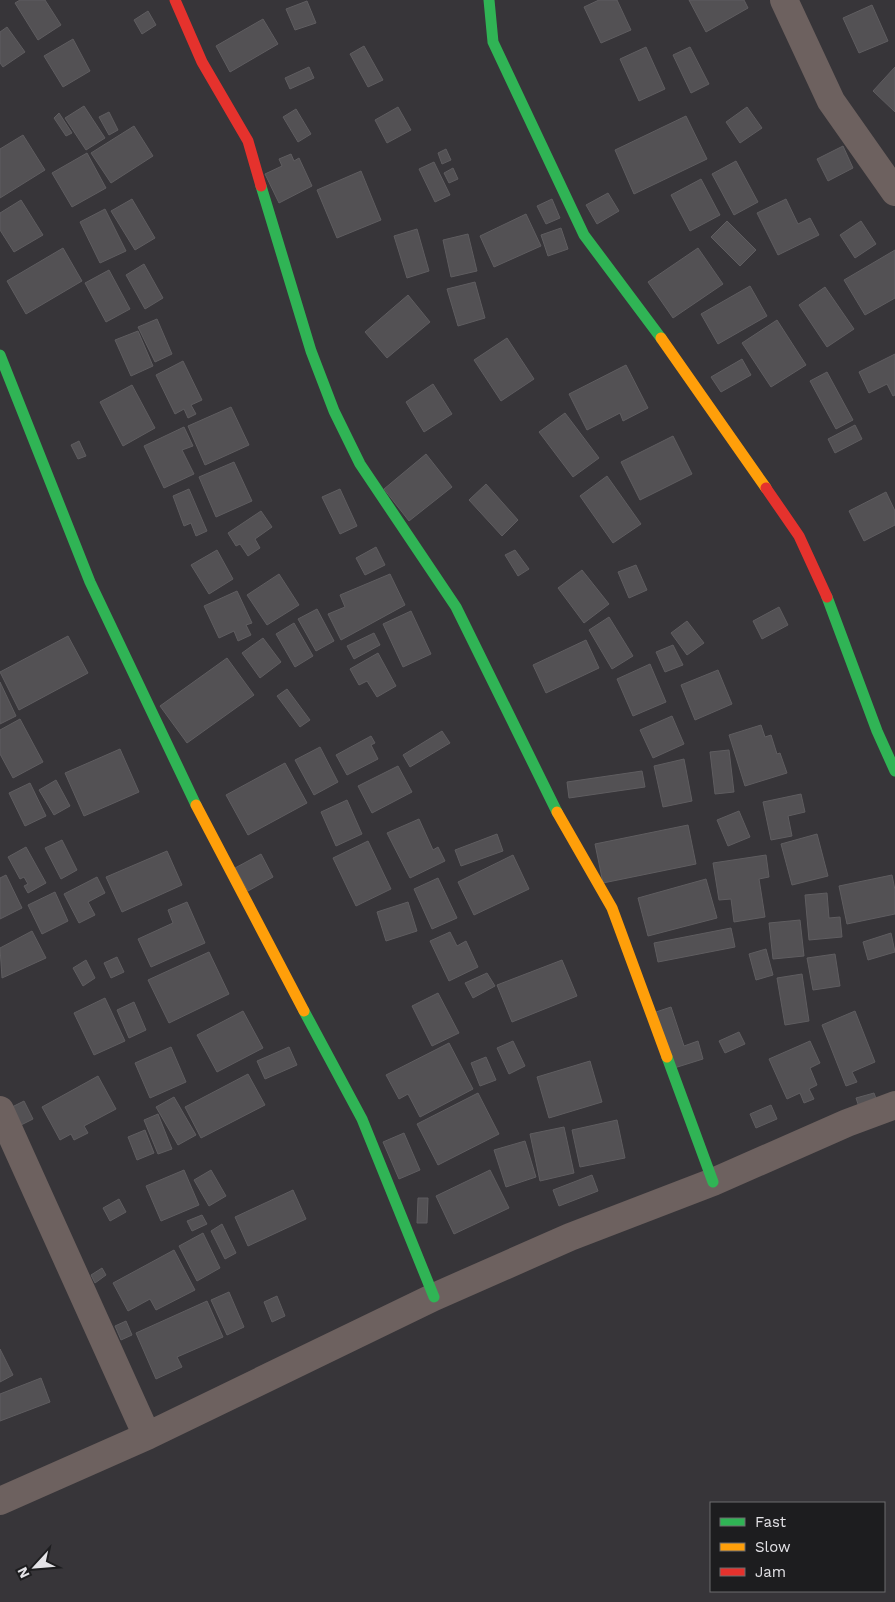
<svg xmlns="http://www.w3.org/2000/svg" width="895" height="1602" viewBox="0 0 895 1602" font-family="'Work Sans',sans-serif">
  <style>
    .building { fill: #535154; stroke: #5f5d60 }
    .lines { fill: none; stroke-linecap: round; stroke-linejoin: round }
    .street { stroke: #6d615f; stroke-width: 28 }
    .fast { stroke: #30b455; stroke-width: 11 }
    .slow { stroke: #ff9f0a; stroke-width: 11 }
    .jam { stroke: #e5322d; stroke-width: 11 }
  </style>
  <rect width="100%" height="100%" fill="#373539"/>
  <!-- building -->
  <path class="building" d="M20,0H45L61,25L38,40L15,3Z
    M599,0H617L631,30L601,43L584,7Z
    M689,0H744L748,8L706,32Z
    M307,1L316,23L295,30L286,9Z
    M872,5L888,41L859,53L843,18Z
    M148,11L156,25L142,34L134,20Z
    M263,19L278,44L230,72L216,46Z
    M7,27L25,52L3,67L0,63V32Z
    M73,39L90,71L63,87L44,56Z
    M364,46L383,80L368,87L350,54Z
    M646,47L665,89L639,101L620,59Z
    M690,47L709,84L691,93L673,55Z
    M309,67L314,78L290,89L285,78Z
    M895,67V112L873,91Z
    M84,106L105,138L86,150L65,118Z
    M398,107L411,130L387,143L375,120Z
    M747,107L762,128L740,143L726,122Z
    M296,109L311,134L298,142L283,117Z
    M109,112L118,130L109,135L99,117Z
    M59,113L72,133L66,136L54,118Z
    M686,116L707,159L634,194L615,150Z
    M134,126L153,156L111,183L91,153Z
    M23,135L45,170L0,198V149Z
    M843,146L853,168L828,181L817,159Z
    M446,149L451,160L442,164L438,153Z
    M87,153L106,188L72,207L52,173Z
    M291,154L294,161L299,158L312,186L279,203L265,174L282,166L279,159Z
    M736,161L758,202L734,215L712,174Z
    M434,162L450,195L435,202L419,169Z
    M453,168L458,179L449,183L444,173Z
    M361,171L381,220L337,238L317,190Z
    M701,179L720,215L690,231L671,195Z
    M608,193L619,211L597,224L586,205Z
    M132,199L155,238L135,250L111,211Z
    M552,199L560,218L546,224L537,206Z
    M786,199L798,224L810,218L819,235L778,255L757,213Z
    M21,200L43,235L14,252L0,230V213Z
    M105,209L126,251L100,263L80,222Z
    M526,214L541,246L494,267L480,236Z
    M727,221L756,250L740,266L711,237Z
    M861,221L876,244L855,258L840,235Z
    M561,228L568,249L548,256L541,235Z
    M417,229L429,271L407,278L394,236Z
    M468,234L477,271L451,277L443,240Z
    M63,248L82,281L26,314L7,281Z
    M698,248L723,284L673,318L648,282Z
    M895,250V298L865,315L844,280Z
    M144,264L163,298L145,309L126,275Z
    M109,270L130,309L106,322L85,283Z
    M475,282L485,318L458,326L447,289Z
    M750,286L767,316L718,344L701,314Z
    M825,287L854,329L827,347L799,305Z
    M408,295L430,322L387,358L365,332Z
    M157,319L172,354L155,362L138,327Z
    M777,320L806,365L771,387L742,343Z
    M138,331L153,366L131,376L115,340Z
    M507,338L534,379L501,401L474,360Z
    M895,354V395L893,396L887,384L869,393L859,372Z
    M742,359L751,375L721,392L711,377Z
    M183,361L202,400L191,405L196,414L188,418L184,409L175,414L156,375Z
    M626,365L648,408L623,421L620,413L587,430L569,394Z
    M827,372L853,420L836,429L810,381Z
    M433,384L452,414L424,432L406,402Z
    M132,385L155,428L123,446L100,402Z
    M231,407L249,445L205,465L188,426Z
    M565,413L599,458L573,477L539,432Z
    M855,425L862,439L835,453L828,439Z
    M184,427L193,446L182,450L194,474L164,488L144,446Z
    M673,436L692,474L640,500L621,462Z
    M79,441L86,456L78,459L71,445Z
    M426,454L452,487L409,521L384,489Z
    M234,462L252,501L216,517L199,477Z
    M607,476L641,524L613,543L580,496Z
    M486,484L518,520L502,536L469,500Z
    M189,489L207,531L196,536L191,523L184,526L173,496Z
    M340,489L357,526L340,534L322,497Z
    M886,492L895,511V525L864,541L849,511Z
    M261,511L272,527L255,539L260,548L248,556L240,544L236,546L228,533Z
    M376,547L385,565L365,575L356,558Z
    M217,550L233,579L209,594L191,565Z
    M515,550L529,569L518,576L505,555Z
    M636,565L647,590L629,598L618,572Z
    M582,570L609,604L584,623L558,588Z
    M279,574L299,605L267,625L247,595Z
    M390,574L405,605L341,640L328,614L345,607L340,595Z
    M237,591L252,623L246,625L251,635L238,641L234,631L219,638L204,606Z
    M779,607L788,625L762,639L753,621Z
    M317,609L334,641L316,651L298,619Z
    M411,611L431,654L403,667L383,624Z
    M609,617L633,656L612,669L589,630Z
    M687,621L704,643L687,655L671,633Z
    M294,623L313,656L295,667L276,634Z
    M374,633L380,645L354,659L347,646Z
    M68,636L88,673L19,710L0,672Z
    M263,638L281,662L260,678L242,653Z
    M586,640L599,668L546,693L533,665Z
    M673,645L683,665L665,672L656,652Z
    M378,653L396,686L377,697L367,681L359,685L350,669Z
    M227,658L254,695L187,743L160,706Z
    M650,664L666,702L633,716L617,679Z
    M718,670L732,704L695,720L681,685Z
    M0,682L16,716L0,724Z
    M287,689L310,720L300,727L277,696Z
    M672,716L684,744L653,758L640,730Z
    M20,719L43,762L13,778L0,754V730Z
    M761,725L765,737L771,735L777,754L780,753L787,773L745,786L729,735Z
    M442,731L450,743L410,767L403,755Z
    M371,736L375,743L371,745L378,759L347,775L336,755Z
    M320,747L338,782L314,795L295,760Z
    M120,749L139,792L84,816L65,773Z
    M729,750L734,792L715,794L710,752Z
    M684,759L692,801L663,807L654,766Z
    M285,763L307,803L248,835L226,795Z
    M398,766L412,792L372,813L358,786Z
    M642,771L645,787L569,798L567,782Z
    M56,780L70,806L54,815L39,790Z
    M30,783L46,816L25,826L9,793Z
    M801,794L805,812L788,816L792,836L771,840L763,802Z
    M347,800L362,834L336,846L321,812Z
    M739,811L750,837L728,846L717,820Z
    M419,819L433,850L438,847L445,861L410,878L387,833Z
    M688,825L696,864L603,883L595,844Z
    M497,834L503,851L461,866L455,850Z
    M817,834L828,876L792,885L781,844Z
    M62,840L77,870L61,879L45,848Z
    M368,841L391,889L356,906L333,858Z
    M26,847L46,883L28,893L24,886L28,884L24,877L20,879L8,857Z
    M167,851L182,885L122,912L106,877Z
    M261,854L273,877L248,891L235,868Z
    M513,855L529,889L474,915L458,882Z
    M766,855L769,877L759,879L765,917L734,922L731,899L719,900L713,863Z
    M6,875L22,908L0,919V878Z
    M892,875L895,890V914L847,924L839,886Z
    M97,877L105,893L88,902L95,915L79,923L64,894Z
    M438,878L457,918L432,929L414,889Z
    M706,879L717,918L648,936L638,898Z
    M55,892L68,921L42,934L28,905Z
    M827,893L829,918L840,917L842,937L809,940L805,895Z
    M187,902L205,943L151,967L138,939L173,923L168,910Z
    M408,902L417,931L386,941L377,912Z
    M800,920L804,956L773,959L769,923Z
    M731,928L735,947L658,962L654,943Z
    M32,931L46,958L2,978L0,948Z
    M450,932L457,946L466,941L478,967L449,981L430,941Z
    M891,933L895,952L868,960L863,942Z
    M766,949L773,975L756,980L749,954Z
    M209,952L229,994L169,1023L148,980Z
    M835,954L840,986L813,990L807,958Z
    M117,957L124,972L111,978L104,963Z
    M86,960L95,978L83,986L73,968Z
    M562,960L577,996L512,1022L497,985Z
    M487,973L495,986L473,998L465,983Z
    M802,974L809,1021L785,1025L777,978Z
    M438,993L459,1033L432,1046L412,1006Z
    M105,998L125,1041L94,1055L74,1013Z
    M134,1002L146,1030L129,1038L117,1010Z
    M671,1007L684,1046L698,1041L703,1059L671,1069L653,1013Z
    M243,1011L263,1048L217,1072L197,1035Z
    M855,1011L875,1062L852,1072L857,1082L846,1086L822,1025Z
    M739,1032L745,1044L725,1053L719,1041Z
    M513,1041L525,1066L509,1074L497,1048Z
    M810,1041L820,1063L810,1068L817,1085L809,1089L814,1099L804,1103L800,1093L787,1099L769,1059Z
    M449,1043L473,1089L420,1117L408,1094L399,1099L386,1075Z
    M171,1047L186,1082L150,1098L135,1063Z
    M289,1047L297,1065L265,1079L257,1061Z
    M486,1057L496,1080L480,1086L471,1063Z
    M590,1061L602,1102L549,1118L537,1077Z
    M248,1074L265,1105L201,1138L185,1107Z
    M98,1076L116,1109L84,1126L88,1133L74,1140L71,1134L60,1140L42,1107Z
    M478,1093L499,1134L438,1165L417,1124Z
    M874,1093L878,1104L860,1110L856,1098Z
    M174,1097L196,1135L178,1145L156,1107Z
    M24,1101L33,1119L11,1130L2,1112Z
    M771,1105L777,1119L756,1128L750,1114Z
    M158,1114L172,1149L158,1154L144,1120Z
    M617,1120L625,1158L580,1167L572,1130Z
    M564,1127L574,1173L540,1181L530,1134Z
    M145,1130L154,1153L137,1160L128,1137Z
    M404,1133L420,1170L399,1179L383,1142Z
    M525,1141L536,1177L506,1187L494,1150Z
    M184,1170L199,1205L161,1221L146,1186Z
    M211,1170L226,1196L209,1206L194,1180Z
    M490,1170L509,1208L454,1234L436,1196Z
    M592,1175L598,1191L559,1206L553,1190Z
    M293,1190L306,1219L248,1246L235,1217Z
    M418,1198H428L427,1223H417Z
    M119,1199L126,1212L110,1221L103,1208Z
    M202,1215L207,1224L192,1231L187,1221Z
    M222,1224L236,1253L225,1259L211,1231Z
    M203,1233L220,1268L197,1281L179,1246Z
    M174,1250L195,1290L156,1310L150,1299L128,1311L113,1283Z
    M102,1268L106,1275L95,1283L91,1275Z
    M229,1292L244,1327L227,1335L211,1300Z
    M277,1296L285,1316L272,1322L264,1302Z
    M207,1301L223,1337L177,1357L182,1367L156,1379L136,1333Z
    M126,1321L132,1335L121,1340L115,1326Z
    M0,1349L13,1375L0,1382Z
    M41,1378L50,1402L0,1421V1394Z"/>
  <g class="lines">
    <!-- street -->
    <path class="street" d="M784,0L831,101L895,192
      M0,1110L147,1436
      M0,1501L147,1436L434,1297L570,1237L713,1182L847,1123L895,1105"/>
    <!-- fast -->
    <path class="fast" d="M489,0L493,42L584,235L661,338
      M261,186L311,351L334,411L360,464L456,607L557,812
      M0,355L90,582L196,805
      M827,597L877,731L895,771
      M304,1011L362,1119L434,1297
      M667,1057L713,1182"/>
    <!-- slow -->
    <path class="slow" d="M661,338L766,488
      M196,805L304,1011
      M557,812L612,908L667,1057"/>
    <!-- jam -->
    <path class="jam" d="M175,0L202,62L248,141L261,186
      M766,488L799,536L827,597"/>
  </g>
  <!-- legend -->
  <rect x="710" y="1502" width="175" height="90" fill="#1d1d1f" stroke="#6d6c6f"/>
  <rect x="720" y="1518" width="25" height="8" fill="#30b455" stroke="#6d6c6f"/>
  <text x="755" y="1527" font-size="15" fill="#e4e3e7">Fast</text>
  <rect x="720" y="1543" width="25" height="8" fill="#ff9f0a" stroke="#6d6c6f"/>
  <text x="755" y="1552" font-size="15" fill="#e4e3e7">Slow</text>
  <rect x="720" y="1568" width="25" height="8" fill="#e5322d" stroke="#6d6c6f"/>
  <text x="755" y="1577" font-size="15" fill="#e4e3e7">Jam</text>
  <!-- north arrow -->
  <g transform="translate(35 1567) rotate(244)" stroke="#1d1d1f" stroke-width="4" paint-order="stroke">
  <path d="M0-4L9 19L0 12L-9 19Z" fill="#e4e3e7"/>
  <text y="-8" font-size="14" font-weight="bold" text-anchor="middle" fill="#e4e3e7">N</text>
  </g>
</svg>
